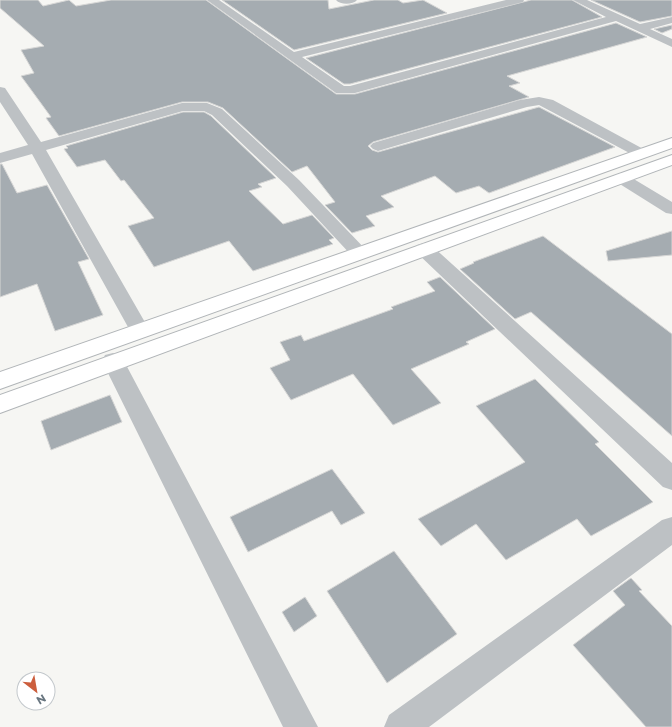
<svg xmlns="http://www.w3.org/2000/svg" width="672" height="727" viewBox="0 0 672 727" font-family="Montserrat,sans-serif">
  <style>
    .building { fill: #a5acb1; stroke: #d7d7d6 }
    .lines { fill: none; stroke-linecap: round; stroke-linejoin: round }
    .major-casing { stroke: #b1b5b8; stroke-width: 2 }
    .minor { fill: #bdc1c4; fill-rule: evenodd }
    .major { fill: #fff; fill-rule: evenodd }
  </style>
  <rect width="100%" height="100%" fill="#f6f6f3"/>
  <!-- building -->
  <path class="building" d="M0,0H38L43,6L69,0L76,6L111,0H206L336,94H355L616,23L647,37L507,76L520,83L509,86L529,97L373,142L368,146L372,150L378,152L539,107L615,147L489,193L479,186L456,193L435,176L381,196L394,207L366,216L375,226L352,233L325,205L335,202L307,166L292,172L223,108L208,102H182L59,136L46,118L51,117L21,76L34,73L21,50L44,46L0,8Z
    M222,0H328L329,9L374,0H398L403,3L423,0L447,13L294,50Z
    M531,0H572L602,17L350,84H344L306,58Z
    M591,0H672V16L640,22Z
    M672,25V29L662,33L654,29Z
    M183,112H204L211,116L276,178L258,184L262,187L249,191L283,224L312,215L334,238L329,240L333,244L253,271L229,241L154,267L128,226L154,218L124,180L121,181L105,160L77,167L64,149L68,148L66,146Z
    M0,164H2L17,193L47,185L89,259L78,262L103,315L55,331L37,284L0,297Z
    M672,231V255L608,261L606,251Z
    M543,236L672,334V436L531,312L515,319L460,269L474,263L473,262Z
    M440,277L495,329L466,342L469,344L411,369L441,403L393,425L353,374L291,400L270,368L290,360L280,342L301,335L304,341L393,309L391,307L435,291L427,282Z
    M535,379L599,442L595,444L653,502L591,536L577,519L506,560L476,524L441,546L418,519L525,462L476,406Z
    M110,395L122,422L51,450L41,421Z
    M332,469L365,513L341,525L332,511L248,552L230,517Z
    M394,551L457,634L387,683L327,591Z
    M631,578L642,590L639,591L672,626V727H646L573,645L625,605L613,591Z
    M305,597L317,616L294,632L282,612Z"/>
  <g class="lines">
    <defs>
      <path id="major" d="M672,138V148L0,389V372Z
        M672,155V165L0,413V395Z"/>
    </defs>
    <!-- major casing -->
    <use href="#major" class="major-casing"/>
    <!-- minor -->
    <path class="minor" d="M207,0H219L294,52L506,0H524L523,2L302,57L344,86H350L606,17L573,0H587L640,24L672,17V23L650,29L672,39V47L616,21L355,93H336Z
      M336,0H357C353,5 340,5 336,0Z
      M0,87L5,88L41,142L182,103H207L222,109L299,180L369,253L367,257L360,259L353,257L287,186L212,115L204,111H183L46,150L150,331L147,336L140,338L133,336L32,154L0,163V153L28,145L0,102Z
      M539,97L553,100L647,151L650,154L647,157H637L539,105L527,107L378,151L373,149L370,146L373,143L520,100Z
      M621,173L627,175L672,202V214L666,213L615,181L613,178L615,175Z
      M424,243L431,245L672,463V490L663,487L417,253L415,249L417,245Z
      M113,353L121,355L124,361L318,727H283L102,361L105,355Z
      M672,517V545L429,727H384L389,715L662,520Z"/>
    <!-- major -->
    <use href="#major" class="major"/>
  </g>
  <!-- north arrow -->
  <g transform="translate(36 691) rotate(149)"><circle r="19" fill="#ffffff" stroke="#c3c8cc"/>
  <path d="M0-3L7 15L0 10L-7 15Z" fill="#cc5e3d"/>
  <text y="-6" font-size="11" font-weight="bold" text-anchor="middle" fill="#697680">N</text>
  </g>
</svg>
